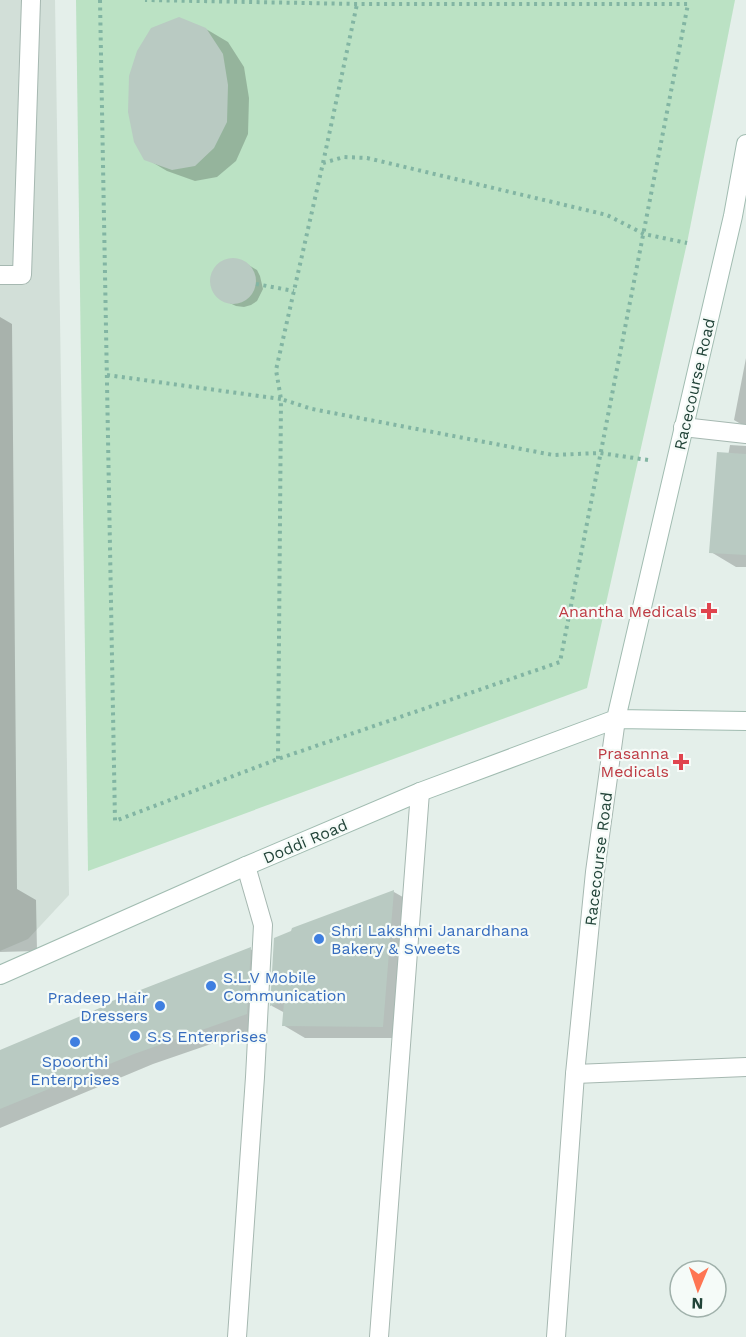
<svg xmlns="http://www.w3.org/2000/svg" width="746" height="1337" viewBox="0 0 746 1337" font-family="'Work Sans',sans-serif">
  <style>
    .built { fill: #d2dfd8 }
    .green { fill: #bbe2c4 }
    .shadow { fill: #0003 }
    .building { fill: #b9cac2 }
    .lines { fill: none; stroke-linecap: round; stroke-linejoin: round }
    .lane-casing { stroke: #a6b8b1; stroke-width: 20 }
    .street-casing { stroke: #a6b8b1; stroke-width: 20 }
    .secondary-casing { stroke: #a1bcb1; stroke-width: 20 }
    .path { stroke: #82b5a3; stroke-width: 4; stroke-dasharray: 3 4.5; stroke-linecap: butt }
    .lane { stroke: #fff; stroke-width: 18 }
    .street { stroke: #fff; stroke-width: 18 }
    .secondary { stroke: #fff; stroke-width: 18 }
    .health-dot { fill: #e0444e; stroke: #f5fbf8; stroke-width: 2 }
    .shop-dot { fill: #3f7fe0; stroke: #f5fbf8; stroke-width: 2 }
    .labels { text-anchor: middle; stroke-width: 4.5; stroke-linejoin: round; paint-order: stroke }
    .street-label { font-size: 16px; fill: #214338; stroke: #f5fbf8 }
    .health-label { font-size: 16px; fill: #be3a42; stroke: #f5fbf8; text-anchor: end }
    .shop-label { font-size: 16px; fill: #366cbe; stroke: #f5fbf8; text-anchor: start }
  </style>
  <rect width="100%" height="100%" fill="#e4efea"/>
  <!-- built -->
  <path class="built" d="M0,0H55L69,895L28,939L0,951Z"/>
  <!-- green -->
  <path class="green" d="M76,0H735L687,243L587,688L88,871Z"/>
  <!-- shadow -->
  <path class="shadow" d="M206,29L228,42L244,67L249,98L248,134L236,161L217,177L195,181L167,171L145,158Z
    M236,259L242,261L257,270L260,276L263,289L257,301L251,305L244,307L236,306L221,299L215,293L212,287L211,279L213,272L223,262Z
    M0,317L12,324L17,889L36,900L37,951L0,952Z
    M746,358V427L734,420Z
    M730,445L746,446V567H736L711,552Z
    M394,892L415,904L404,1038H305L283,1025L285,1013L272,1006L275,939L293,932V929Z
    M250,949L269,959L266,1025L153,1064L0,1128V1051Z"/>
  <!-- building -->
  <path class="building" d="M179,17L206,28L223,54L228,85L227,122L214,148L195,166L172,170L144,160L134,142L128,112L129,76L137,51L151,28Z
    M210 281a23 23 0 1 1 46 0a23 23 0 1 1-46 0Z
    M717,452L746,454V555L709,553Z
    M394,890L383,1027L282,1026L284,1002L270,1006L274,938L291,931L292,928Z
    M251,947L247,1014L134,1054L0,1109V1050L107,1005V1003Z"/>
  <g class="lines">
    <defs>
      <path id="lane" d="M0,275H22L31,0
        M575,1074L746,1067"/>
      <path id="street" d="M683,427L746,434
        M237,1337L255,1077L263,925L246,866
        M379,1337L420,792
        M556,1337L575,1074L595,872L616,719"/>
      <path id="secondary" d="M616,719L733,216L746,144
        M0,975L246,866L420,792L616,719L746,721"/>
    </defs>
    <!-- lane casing -->
    <use href="#lane" class="lane-casing"/>
    <!-- street casing -->
    <use href="#street" class="street-casing"/>
    <!-- secondary casing -->
    <use href="#secondary" class="secondary-casing"/>
    <!-- path -->
    <path class="path" d="M100,0L115,821L278,759L560,662L688,4H357L145,0
      M323,163L357,4
      M256,284L294,291
      M107,375L281,399L278,759
      M648,460L600,453L553,455L312,409L281,399L276,370L323,163L344,157L367,158L607,215L644,234L687,243"/>
    <!-- lane -->
    <use href="#lane" class="lane"/>
    <!-- street -->
    <use href="#street" class="street"/>
    <!-- secondary -->
    <use href="#secondary" class="secondary"/>
  </g>
  <!-- markers -->
  <g class="health-dot">
    <path d="M706 602h6v6h6v6h-6v6h-6v-6h-6v-6h6z"/>
    <path d="M678 753h6v6h6v6h-6v6h-6v-6h-6v-6h6z"/>
  </g>
  <g class="shop-dot">
    <circle cx="319" cy="939" r="6"/>
    <circle cx="211" cy="986" r="6"/>
    <circle cx="160" cy="1006" r="6"/>
    <circle cx="135" cy="1036" r="6"/>
    <circle cx="75" cy="1042" r="6"/>
  </g>
  <g class="labels">
    <!-- street labels -->
    <g class="street-label">
      <text transform="translate(694 384) rotate(-77)" y="6">Racecourse Road</text>
      <text transform="translate(305 841) rotate(-23)" y="6">Doddi Road</text>
      <text transform="translate(598 859) rotate(-83)" y="6">Racecourse Road</text>
    </g>
    <!-- health labels -->
    <g class="health-label">
      <text x="697" y="617">Anantha Medicals</text>
      <text x="669" y="759">Prasanna<tspan x="669" dy="18">Medicals</tspan></text>
    </g>
    <!-- shop labels -->
    <g class="shop-label">
      <text x="331" y="936">Shri Lakshmi Janardhana<tspan x="331" dy="18">Bakery &amp; Sweets</tspan></text>
      <text x="223" y="983">S.L.V Mobile<tspan x="223" dy="18">Communication</tspan></text>
      <text x="148" y="1003" text-anchor="end">Pradeep Hair<tspan x="148" dy="18">Dressers</tspan></text>
      <text x="147" y="1042">S.S Enterprises</text>
      <text x="75" y="1067" text-anchor="middle">Spoorthi<tspan x="75" dy="18">Enterprises</tspan></text>
    </g>
  </g>
  <!-- north arrow -->
  <g transform="translate(698 1289) rotate(182)"><circle r="28" fill="#f5fbf8" stroke="#a0b1ab" stroke-width="1.5"/>
  <path d="M0-4.5L10 22L0 15L-10 22Z" fill="#fe7553"/>
  <text y="-9" font-size="16" font-weight="bold" text-anchor="middle" fill="#214338">N</text>
  </g>
</svg>
